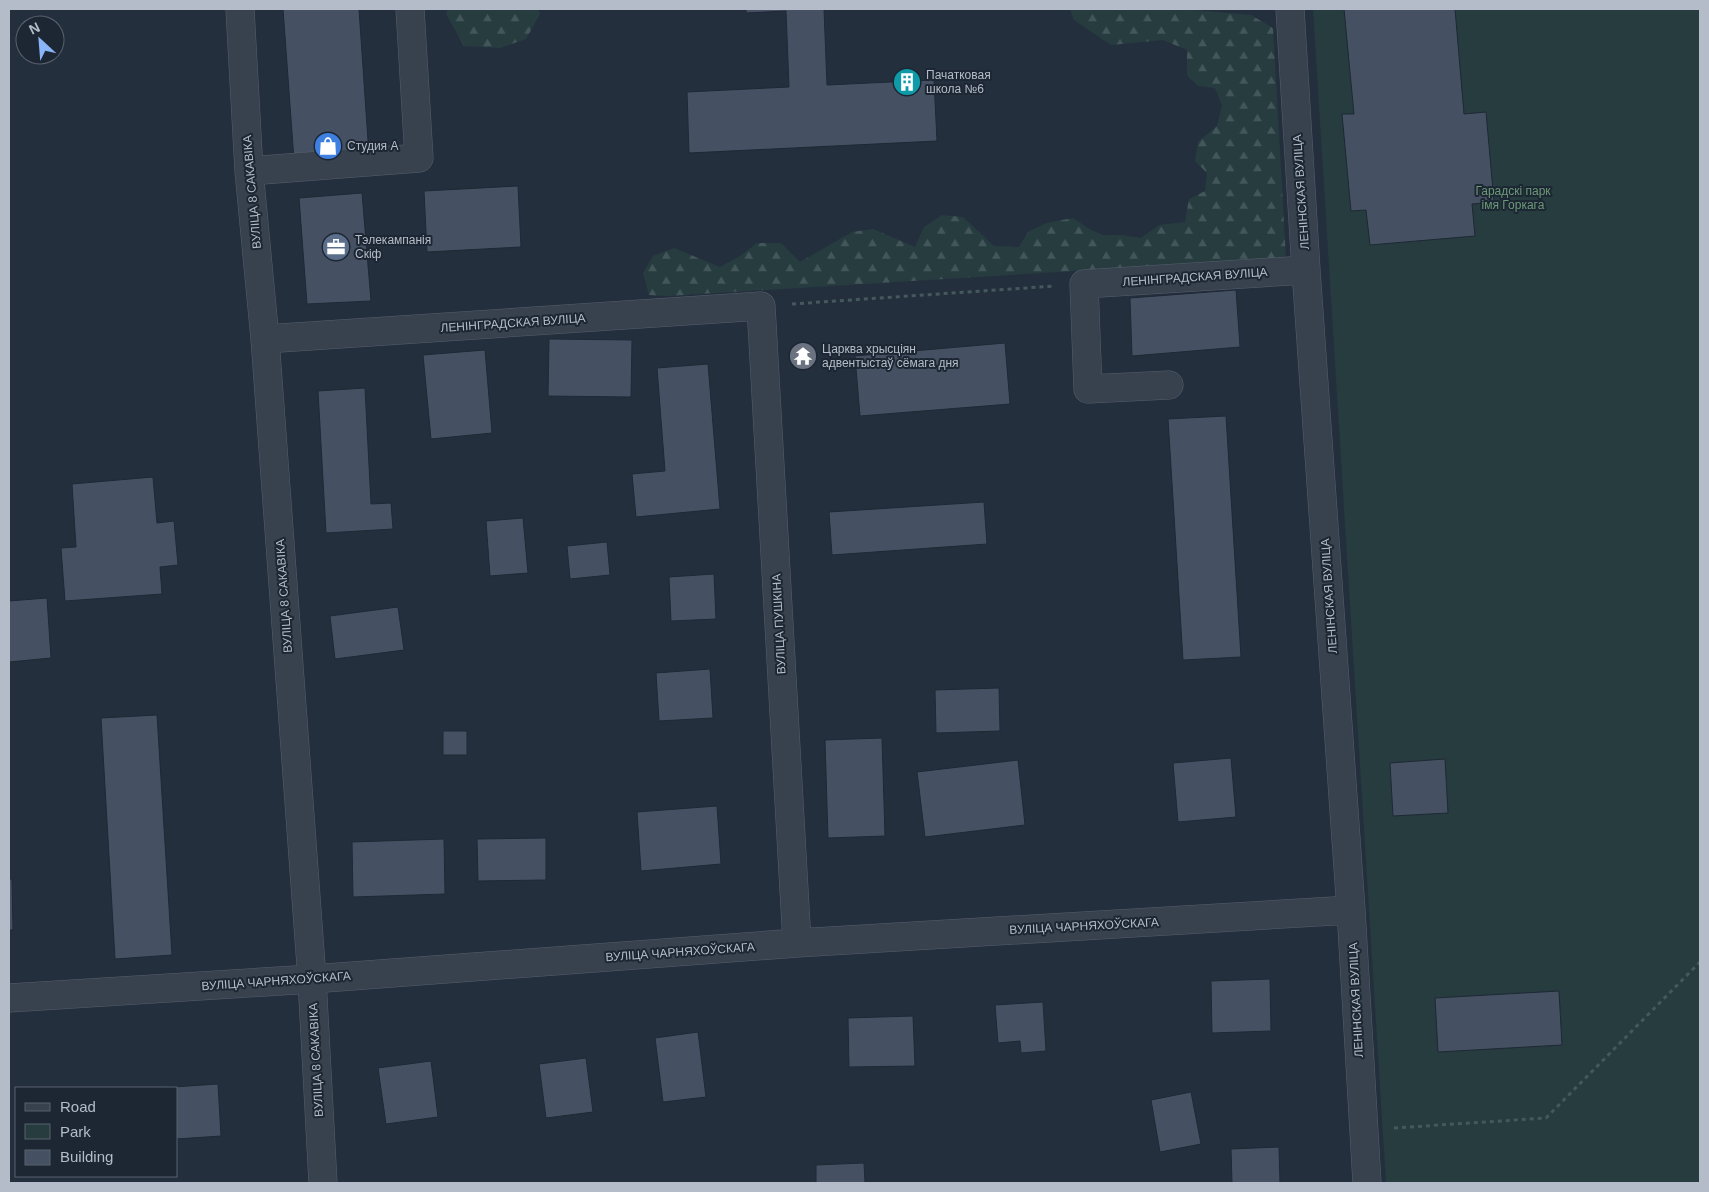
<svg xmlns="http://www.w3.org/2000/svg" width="1709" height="1192" viewBox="0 0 1709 1192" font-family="Arial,sans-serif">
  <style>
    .forest { fill: url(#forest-firs) }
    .green { fill: #263c3f }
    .building { fill: #455162; stroke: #1f2835 }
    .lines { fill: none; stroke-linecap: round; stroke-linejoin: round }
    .minor-casing { stroke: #565f6c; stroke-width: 29 }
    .path { stroke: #44595c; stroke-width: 3; stroke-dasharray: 4 4; stroke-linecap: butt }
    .minor { stroke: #38414e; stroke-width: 28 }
    .labels { text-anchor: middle; stroke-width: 4; stroke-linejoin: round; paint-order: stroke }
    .poi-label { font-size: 12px; fill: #b4bcc9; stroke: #1d2633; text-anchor: start }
    .park-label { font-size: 12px; fill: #6b9a76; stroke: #1d2633 }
    .street-label { font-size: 12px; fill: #b4bcc9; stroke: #1d2633 }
  </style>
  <defs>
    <pattern id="forest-firs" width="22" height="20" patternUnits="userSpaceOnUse" patternTransform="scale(1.25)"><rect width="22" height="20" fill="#263c3f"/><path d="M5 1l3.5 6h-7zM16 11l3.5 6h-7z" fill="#435659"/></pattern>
  </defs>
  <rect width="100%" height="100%" fill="#242f3e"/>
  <!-- forest -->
  <path class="forest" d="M448,9H538L540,14L526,39L500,48L464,46L446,14Z
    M1070,9H1182L1251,15L1273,28L1286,258L668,296L649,295L643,273L653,256L674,248L720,267L740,256L757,243H781L800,262L852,232L873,229L915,247L924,227L942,215L963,217L994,246L1019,247L1028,232L1046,223L1073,218L1091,230L1103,235H1121L1141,238L1159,225L1185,222L1189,199L1205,191L1207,173L1195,161L1198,142L1217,126L1222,106L1215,88L1198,86L1187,75V50L1163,40L1111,45L1074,20Z"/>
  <!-- green -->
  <path class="green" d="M1313,9H1700V1183H1386Z"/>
  <!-- building -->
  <path class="building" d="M283,9H359L369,155L294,160Z
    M746,9H830H824L827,85L934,80L937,141L689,153L687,92L789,87L786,11L746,13Z
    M1344,9H1455L1464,114L1486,112L1494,202L1472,204L1475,236L1370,245L1366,210L1351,211L1342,114H1354Z
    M518,186L521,247L427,252L424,191Z
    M362,193L371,301L307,304L299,198Z
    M1236,290L1240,347L1132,356L1130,298Z
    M549,339L632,340L631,397L548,396Z
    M1005,343L1010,404L860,416L855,356Z
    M485,350L492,433L431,439L423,355Z
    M708,364L720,509L636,517L632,474L665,471L657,368Z
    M365,388L371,504L391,503L393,529L326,533L318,391Z
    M1226,416L1241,657L1183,660L1168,419Z
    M153,477L157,523L174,521L178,565L160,567L162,594L65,601L61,548L76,547L72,484Z
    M984,502L987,544L832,555L829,512Z
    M523,518L528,573L490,576L486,521Z
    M607,542L610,575L570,579L567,546Z
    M714,574L716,619L671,621L669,577Z
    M47,598L51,658L9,662V601Z
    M398,607L404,650L335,659L330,616Z
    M710,669L713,718L659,721L656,673Z
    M999,688L1000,731L936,733L935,690Z
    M157,715L172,955L115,959L101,718Z
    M443,731H467V755H443Z
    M882,738L885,836L828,838L825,740Z
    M1231,758L1236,817L1178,822L1173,763Z
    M1445,759L1448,813L1393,816L1390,763Z
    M1018,760L1025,825L925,837L917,772Z
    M717,806L721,864L641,871L637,812Z
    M546,838V880L478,881L477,839Z
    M444,839L445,894L353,897L352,842Z
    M9,879H12L13,930H9Z
    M1270,979L1271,1031L1212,1033L1211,981Z
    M1559,991L1562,1045L1438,1052L1435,998Z
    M1043,1002L1046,1051L1021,1053L1020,1041L998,1043L995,1005Z
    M913,1016L915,1066L849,1067L848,1018Z
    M698,1032L706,1097L663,1102L655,1038Z
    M586,1058L593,1112L546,1118L539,1064Z
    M431,1061L438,1117L386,1124L378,1068Z
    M218,1084L221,1136L176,1139V1088H158Z
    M1191,1092L1201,1144L1160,1152L1151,1100Z
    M1279,1147L1280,1183H1232L1231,1149Z
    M864,1163L865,1183H816V1165Z"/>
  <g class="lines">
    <defs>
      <path id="minor" d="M240,9L249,171L265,339L312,979L323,1183
        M1290,9L1306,270L1351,910L1367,1183
        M249,171L419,158L410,9
        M265,339L761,306L797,943
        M1169,385L1088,389L1084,284L1306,270
        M9,998L312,979L797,943L1351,910"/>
    </defs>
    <!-- minor casing -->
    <use href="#minor" class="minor-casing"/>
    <!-- path -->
    <path class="path" d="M792,304L1055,286
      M1394,1128L1546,1118L1700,962"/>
    <!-- minor -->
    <use href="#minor" class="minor"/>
  </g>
  <!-- icons -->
  <defs>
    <symbol id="building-disc" viewBox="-11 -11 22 22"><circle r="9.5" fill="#0f9aa8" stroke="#1d2633"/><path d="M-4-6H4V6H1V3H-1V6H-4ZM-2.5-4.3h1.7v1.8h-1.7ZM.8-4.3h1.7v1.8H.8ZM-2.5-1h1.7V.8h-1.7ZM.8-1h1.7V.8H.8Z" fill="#fff"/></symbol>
    <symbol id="shop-disc" viewBox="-11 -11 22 22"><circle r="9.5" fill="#3f7fe0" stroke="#1d2633"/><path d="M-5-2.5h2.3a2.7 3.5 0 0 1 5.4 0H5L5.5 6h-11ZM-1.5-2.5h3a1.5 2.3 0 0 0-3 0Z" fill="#fff"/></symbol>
    <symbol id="office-disc" viewBox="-11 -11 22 22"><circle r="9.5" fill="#5c6f8a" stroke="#1d2633"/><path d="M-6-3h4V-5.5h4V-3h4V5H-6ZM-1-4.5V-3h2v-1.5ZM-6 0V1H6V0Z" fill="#fff"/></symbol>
    <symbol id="temple-disc" viewBox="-11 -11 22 22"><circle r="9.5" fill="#6b7280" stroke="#1d2633"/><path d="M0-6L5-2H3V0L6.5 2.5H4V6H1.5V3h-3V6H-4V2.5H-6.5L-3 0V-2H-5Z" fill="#fff"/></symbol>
  </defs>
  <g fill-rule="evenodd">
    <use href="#building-disc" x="891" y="66" width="32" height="32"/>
    <use href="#shop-disc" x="312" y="130" width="32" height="32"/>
    <use href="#office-disc" x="320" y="231" width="32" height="32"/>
    <use href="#temple-disc" x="787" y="340" width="32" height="32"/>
  </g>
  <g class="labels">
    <!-- poi labels -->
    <g class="poi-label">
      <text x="926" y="79">Пачатковая<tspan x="926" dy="14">школа №6</tspan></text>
      <text x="347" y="150">Студия А</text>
      <text x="355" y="244">Тэлекампанія<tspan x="355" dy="14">Скіф</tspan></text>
      <text x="822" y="353">Царква хрысціян<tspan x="822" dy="14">адвентыстаў сёмага дня</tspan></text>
    </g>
    <!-- park labels -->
    <g class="park-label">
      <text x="1513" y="195">Гарадскі парк<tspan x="1513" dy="14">імя Горкага</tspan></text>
    </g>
    <!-- street labels -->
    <g class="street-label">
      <text transform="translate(252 192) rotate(-95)" y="4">ВУЛІЦА 8 САКАВІКА</text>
      <text transform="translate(1301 192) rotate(-94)" y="4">ЛЕНІНСКАЯ ВУЛІЦА</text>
      <text transform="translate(1195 277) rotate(-4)" y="4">ЛЕНІНГРАДСКАЯ ВУЛІЦА</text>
      <text transform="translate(513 323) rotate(-4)" y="4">ЛЕНІНГРАДСКАЯ ВУЛІЦА</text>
      <text transform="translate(284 596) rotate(-94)" y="4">ВУЛІЦА 8 САКАВІКА</text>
      <text transform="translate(1329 596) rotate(-94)" y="4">ЛЕНІНСКАЯ ВУЛІЦА</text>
      <text transform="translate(779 624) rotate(-93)" y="4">ВУЛІЦА ПУШКІНА</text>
      <text transform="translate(1084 926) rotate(-3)" y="4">ВУЛІЦА ЧАРНЯХОЎСКАГА</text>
      <text transform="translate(680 952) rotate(-4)" y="4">ВУЛІЦА ЧАРНЯХОЎСКАГА</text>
      <text transform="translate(276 981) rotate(-4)" y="4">ВУЛІЦА ЧАРНЯХОЎСКАГА</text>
      <text transform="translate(1356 1000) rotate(-93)" y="4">ЛЕНІНСКАЯ ВУЛІЦА</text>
      <text transform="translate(316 1060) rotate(-93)" y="4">ВУЛІЦА 8 САКАВІКА</text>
    </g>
  </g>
  <!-- border -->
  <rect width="1709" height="1192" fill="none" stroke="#b4bcc9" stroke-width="20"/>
  <!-- legend -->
  <rect x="15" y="1087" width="162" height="90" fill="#1d2633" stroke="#59626f"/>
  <rect x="25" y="1103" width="25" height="8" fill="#38414e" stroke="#59626f"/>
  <text x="60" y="1112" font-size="15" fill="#b4bcc9">Road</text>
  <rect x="25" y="1124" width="25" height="15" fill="#263c3f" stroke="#59626f"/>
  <text x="60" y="1137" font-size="15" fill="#b4bcc9">Park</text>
  <rect x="25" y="1150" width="25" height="15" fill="#455162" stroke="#59626f"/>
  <text x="60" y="1162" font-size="15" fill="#b4bcc9">Building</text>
  <!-- north arrow -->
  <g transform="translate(40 40) rotate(334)"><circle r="24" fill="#1d2633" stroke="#59626f"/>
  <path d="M0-4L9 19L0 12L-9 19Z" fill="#8ab4f8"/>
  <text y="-8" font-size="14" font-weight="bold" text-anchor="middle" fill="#b4bcc9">N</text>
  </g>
</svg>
